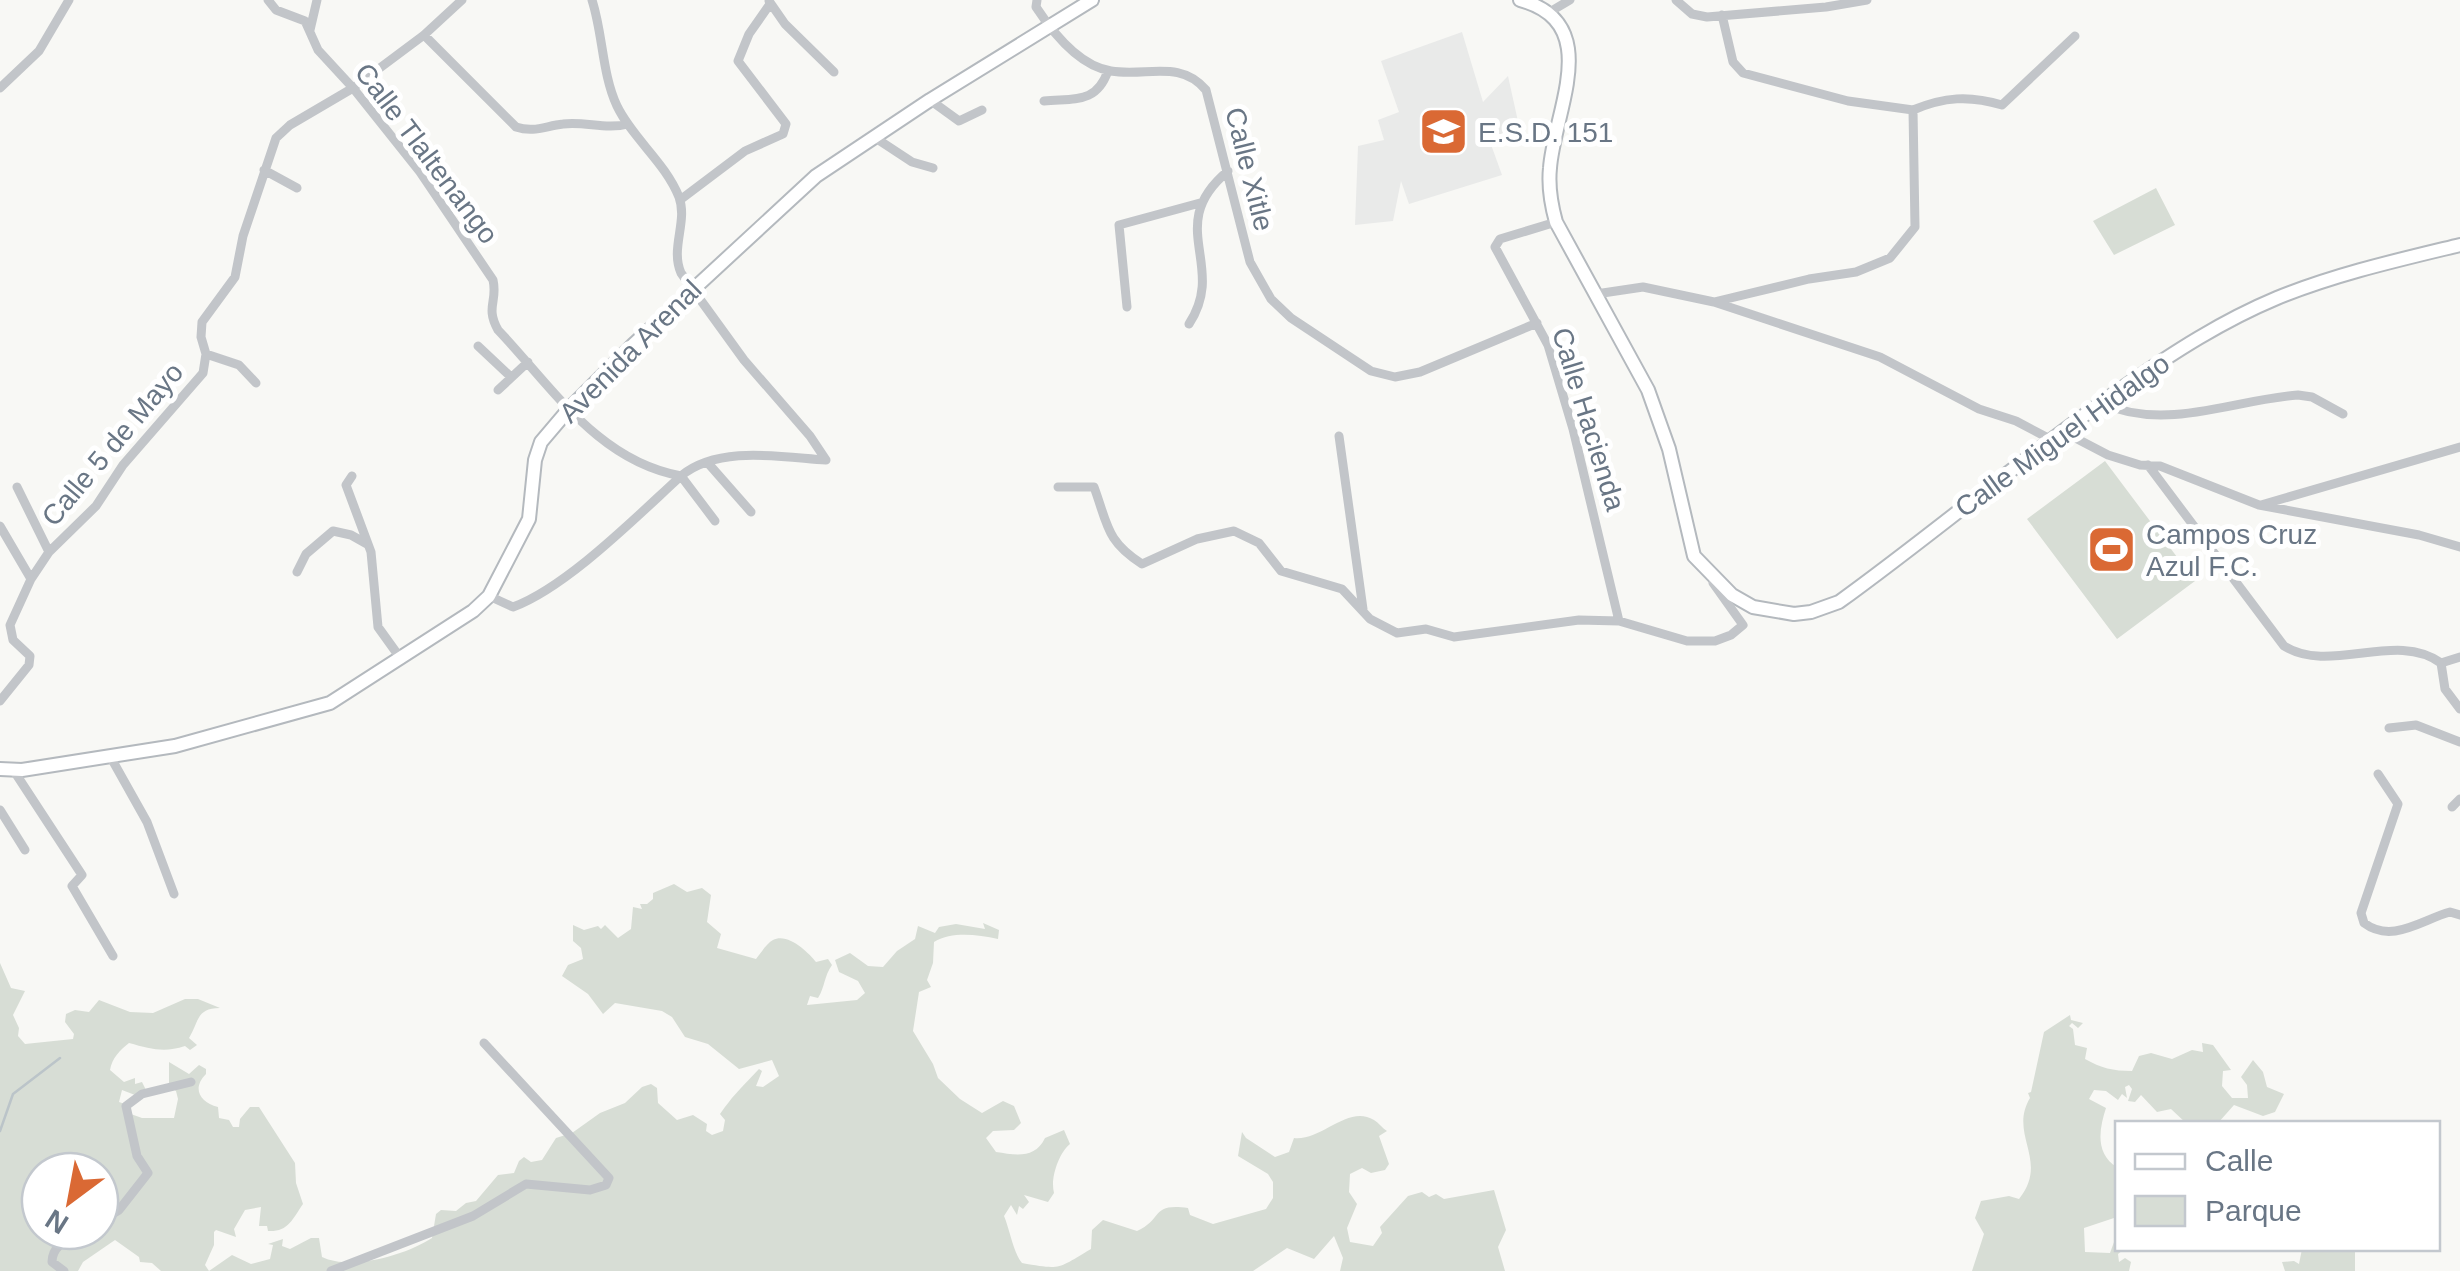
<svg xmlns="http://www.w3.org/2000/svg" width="2460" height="1271" viewBox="0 0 2460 1271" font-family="Arial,sans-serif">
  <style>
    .built { fill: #e9eae9 }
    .green { fill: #d7ddd5; fill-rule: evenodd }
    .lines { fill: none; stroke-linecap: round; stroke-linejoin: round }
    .stream { stroke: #bbc4c9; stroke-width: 2.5 }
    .secondary-casing { stroke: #b4b9be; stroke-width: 16 }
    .street { stroke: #c2c5c9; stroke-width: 9 }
    .secondary { stroke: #fff; stroke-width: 12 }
    .labels { text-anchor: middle; stroke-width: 10; stroke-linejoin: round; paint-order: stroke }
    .poi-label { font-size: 28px; fill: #697685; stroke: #fff; text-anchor: start }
    .street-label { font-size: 28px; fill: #697685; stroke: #fff }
  </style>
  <rect width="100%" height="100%" fill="#f8f8f5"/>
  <!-- built -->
  <path class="built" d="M1462,32L1483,102L1508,76L1519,126L1489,139L1502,175L1409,204L1401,181L1393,221L1355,225L1358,146L1384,140L1378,120L1399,112L1381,61Z"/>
  <!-- green -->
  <path class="green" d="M2156,188L2175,225L2114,255L2093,221Z
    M2105,461L2195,581L2117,639L2027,519Z
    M674,884L687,892L702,888L711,895L707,922L721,934L717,948L756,959C760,954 767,943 773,940C788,932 809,953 816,962L828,959L832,965C824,976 825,987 818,998L810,996L807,1005L857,1000L865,993L858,981L839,972L835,960L850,953L868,966L883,967L897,951L915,939L918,926L935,933L939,927L956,924L985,929L983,923L999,930L998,939C977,935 953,931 934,942L933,963L927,980L931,987L919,992L913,1031L933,1064L938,1078L960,1099L982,1113L1003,1101L1014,1106L1021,1123L1014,1130L993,1131L986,1138L996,1152C1016,1155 1035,1159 1045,1138L1064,1130L1070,1144C1059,1153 1050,1178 1054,1193L1048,1202L1024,1195L1029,1202L1023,1209L1019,1206L1017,1215L1011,1205L1004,1216C1010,1230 1013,1252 1022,1263C1062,1270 1057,1269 1091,1249L1092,1230L1103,1220L1137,1231C1164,1219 1150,1203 1188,1208L1190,1215L1213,1224L1266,1209L1273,1198V1182L1268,1174L1238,1156L1242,1132L1246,1138L1275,1157L1289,1152L1294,1138C1322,1141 1348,1104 1374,1120C1379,1123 1382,1128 1387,1131L1379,1136L1389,1164L1385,1170L1371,1173L1362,1168L1350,1174L1349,1192L1357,1204L1347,1228L1350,1242L1373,1246L1382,1233L1380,1227L1408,1196L1422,1192L1429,1197L1436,1194L1444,1199L1494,1190L1506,1230L1498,1247L1505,1271H1340L1343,1258L1334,1236L1314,1259L1287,1248L1253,1271H161L152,1263L140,1262L139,1257L115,1240L83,1262L78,1271H0V963L11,988L25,991L13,1015L19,1028L18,1036L25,1044L73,1039L74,1034L65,1022L66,1014L75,1010L89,1012L99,1000L130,1012L153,1013L185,999H198L220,1008C196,1008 199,1022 189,1038L197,1045L190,1050L185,1046C164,1053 151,1049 129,1043C120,1050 112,1058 110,1070L124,1082L135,1078V1084L142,1082L146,1090L135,1095L122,1090L119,1102L125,1104L128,1113L142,1118H174L178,1099L176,1091L169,1086V1062L189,1074L199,1065L206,1069V1074C192,1088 199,1102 218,1107L219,1118L229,1120L233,1127H239L240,1119L250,1107H259L295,1163L296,1183L303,1204C292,1220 288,1232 268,1231L267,1226H259L261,1207L245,1210L234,1229L236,1237L216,1230L214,1232V1245L205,1265L209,1271L232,1255L251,1264L270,1259L273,1245L268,1244L283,1239L282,1246L290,1249L311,1238H319L322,1257C351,1271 406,1255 432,1238L436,1214L441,1210L456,1211L466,1203L476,1201L498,1175L514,1173L519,1161L524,1157L531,1162L542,1160L556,1138L572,1133L600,1113L625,1103L642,1087L651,1084L657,1088L658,1103L677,1120L693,1115L707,1124L706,1131L712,1135L723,1131L725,1120L720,1114C734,1094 743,1086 759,1069L762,1071L756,1086L763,1087L779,1076L772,1060L739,1069L708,1044L685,1037L672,1017L662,1011L615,1003L603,1014L588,994L562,976L568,965L583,959L581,948L573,941V925L584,930L598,926L601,929L605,925L618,938L631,929L633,907L642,909L640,904H647L653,899V893ZM40,1171H100V1231H40Z
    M2070,1015L2071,1020L2083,1023L2078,1028L2072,1023L2069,1026L2073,1029L2075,1045L2087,1048L2085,1059C2101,1068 2113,1071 2132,1071L2139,1056L2151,1053L2172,1059L2192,1050L2203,1052L2202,1043L2213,1045L2231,1070L2223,1071L2222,1086L2232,1098H2248L2247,1085L2241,1077L2253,1060L2263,1072L2267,1087L2284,1094L2275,1112L2263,1116L2234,1105L2218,1123L2187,1124L2171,1109L2157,1112L2141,1095L2135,1102L2128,1101L2132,1089L2129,1085L2125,1087L2127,1098L2122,1094L2118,1100L2106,1091L2094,1090L2089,1099L2106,1108C2099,1129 2095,1154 2117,1167L2114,1218L2084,1228L2085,1252L2110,1253L2117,1234L2118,1248L2139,1249L2123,1250L2118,1254L2119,1262L2125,1258L2131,1262L2129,1271H1972L1984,1234L1975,1218L1981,1201L2009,1196L2019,1199C2050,1160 2008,1135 2030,1098L2028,1093L2031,1092L2044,1032Z
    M2302,1249H2355V1271H2285L2282,1262L2294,1261L2299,1264Z"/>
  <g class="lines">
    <!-- stream -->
    <path class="stream" d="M0,1131L13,1094L60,1058"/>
    <defs>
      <path id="secondary" d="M1520,0C1605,23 1554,111 1550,168C1548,187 1551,204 1556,222L1648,390L1669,449L1694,556L1732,595L1753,607L1794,614L1811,612L1839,602C1936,532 2027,454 2125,386C2174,352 2222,321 2277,298C2336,274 2398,260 2460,245
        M0,769L22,770L175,746L330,703L473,611L489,596L529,519L535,460L541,442L569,409L633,345L816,176L930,100L1092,0"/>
    </defs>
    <!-- secondary casing -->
    <use href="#secondary" class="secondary-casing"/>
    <!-- street -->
    <path class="street" d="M268,0L276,10L305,21L318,50L353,88L420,172L493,280C498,301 485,307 498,330C553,388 598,461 681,476C718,445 781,457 826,460
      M592,0C603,34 602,74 617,106C633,139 665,162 679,197C688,222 670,248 681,273L744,360L810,436L826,460
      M1037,0L1036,7C1053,33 1079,66 1111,71C1146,77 1180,59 1206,90L1250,262L1271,299L1291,318L1371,371L1395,377L1420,372L1537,323
      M1676,0L1692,14L1707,17L1826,7L1867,0
      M769,1L785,24L834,72
      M1548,13L1570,0
      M1722,15L1733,62L1743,73L1848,101L1913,110
      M310,30L317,0
      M424,35L516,127C534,133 545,126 563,124C585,121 606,130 628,124
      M0,88L39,51L69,0
      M930,100L959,121L982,110
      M1044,101C1075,98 1096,104 1108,71
      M874,137L912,162L933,168
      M264,170L297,188
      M680,200L745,151L783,134L786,124L738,61L749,34L770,4
      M1556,222L1500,239L1495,247L1548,345L1573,429L1619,621
      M1596,294L1643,287L1714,302L1880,357L1979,409L2016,421L2050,439
      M1714,302L1809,279L1856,272L1890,258L1915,227L1913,110C1944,97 1969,95 2002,105L2075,36
      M1127,307L1119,225L1200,203
      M1189,324C1228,265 1163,225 1228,171
      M478,346L511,377
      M206,354L239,365L256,383
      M498,390L528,362
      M2101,403C2166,432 2231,400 2298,395L2312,397L2343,414
      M2062,431L2108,455L2140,465L2160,466L2259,505L2419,535L2460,547
      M1339,436L1363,609
      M707,462L751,512
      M2148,465L2284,646C2330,675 2396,630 2441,663L2445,689L2460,709
      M352,476L346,485L371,552L378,627L401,659
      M17,487L49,552
      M1058,487H1094C1108,525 1106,541 1142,564L1197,539L1234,531L1259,543L1281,571L1342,589L1370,619L1397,633L1426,629L1454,637L1579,620L1619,621L1687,641H1715L1731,635L1743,625L1713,583
      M2261,505L2460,447
      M0,526L31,579
      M297,572L306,554L333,531L351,535L367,544
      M489,596L513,607C567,587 637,516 681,476L715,521
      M2441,663L2460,657
      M0,701L29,665L30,656L13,640L10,625L31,579L49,552L96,506L123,465L203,373L206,354L201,337L202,322L235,277L243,236L276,138L290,125L353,88L424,35L462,0
      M2389,728L2416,725L2460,742
      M110,756L147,822L174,894
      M14,771L82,875L72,886L113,956
      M2378,774L2398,804L2361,913L2364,923C2392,944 2421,920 2450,912L2460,915
      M2452,807L2460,799
      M0,810L25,850
      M100,1221L119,1210L148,1173L137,1156L126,1106L142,1094L191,1082
      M64,1271L52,1262C52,1245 69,1239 82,1231
      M331,1271L473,1216L526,1184L590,1190L606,1185L609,1178L484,1043"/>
    <!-- secondary -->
    <use href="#secondary" class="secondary"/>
  </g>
  <!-- icons -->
  <defs>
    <symbol id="school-square" viewBox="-11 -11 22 22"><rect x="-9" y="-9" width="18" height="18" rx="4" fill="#da6934" stroke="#fff"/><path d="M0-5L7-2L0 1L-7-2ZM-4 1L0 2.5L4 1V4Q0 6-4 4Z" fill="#fff"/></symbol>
    <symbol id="stadium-square" viewBox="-11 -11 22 22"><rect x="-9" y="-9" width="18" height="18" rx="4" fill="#da6934" stroke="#fff"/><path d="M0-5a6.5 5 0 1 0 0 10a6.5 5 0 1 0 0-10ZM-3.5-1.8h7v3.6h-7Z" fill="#fff"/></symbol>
  </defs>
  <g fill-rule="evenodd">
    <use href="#school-square" x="1416" y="104" width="55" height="55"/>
    <use href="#stadium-square" x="2084" y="522" width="55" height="55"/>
  </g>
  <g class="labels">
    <!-- poi labels -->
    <g class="poi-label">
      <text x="1478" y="142">E.S.D. 151</text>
      <text x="2146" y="544">Campos Cruz<tspan x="2146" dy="32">Azul F.C.</tspan></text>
    </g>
    <!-- street labels -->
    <g class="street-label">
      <text transform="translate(427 153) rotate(53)" y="10">Calle Tlaltenango</text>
      <text transform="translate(1250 169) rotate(76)" y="10">Calle Xitle</text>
      <text transform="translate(630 351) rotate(-45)" y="10">Avenida Arenal</text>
      <text transform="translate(1589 419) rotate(73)" y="10">Calle Hacienda</text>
      <text transform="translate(2062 435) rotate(-36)" y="10">Calle Miguel Hidalgo</text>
      <text transform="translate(112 444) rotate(-50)" y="10">Calle 5 de Mayo</text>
    </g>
  </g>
  <!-- legend -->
  <rect x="2115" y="1121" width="325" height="130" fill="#ffffff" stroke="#c3c8ce" stroke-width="2.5"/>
  <rect x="2135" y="1154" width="50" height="15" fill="#ffffff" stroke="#c3c8ce" stroke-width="2.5"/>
  <text x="2205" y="1171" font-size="30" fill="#697685">Calle</text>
  <rect x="2135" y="1196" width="50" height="30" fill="#d7ddd5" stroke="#c3c8ce" stroke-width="2.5"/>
  <text x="2205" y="1221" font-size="30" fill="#697685">Parque</text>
  <!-- north arrow -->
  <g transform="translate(70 1201) rotate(212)"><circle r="48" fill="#ffffff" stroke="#c3c8ce" stroke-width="2.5"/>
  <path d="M0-8L18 38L0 25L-18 38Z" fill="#da6934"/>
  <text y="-15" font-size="28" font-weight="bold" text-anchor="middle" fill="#697685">N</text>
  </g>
</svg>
